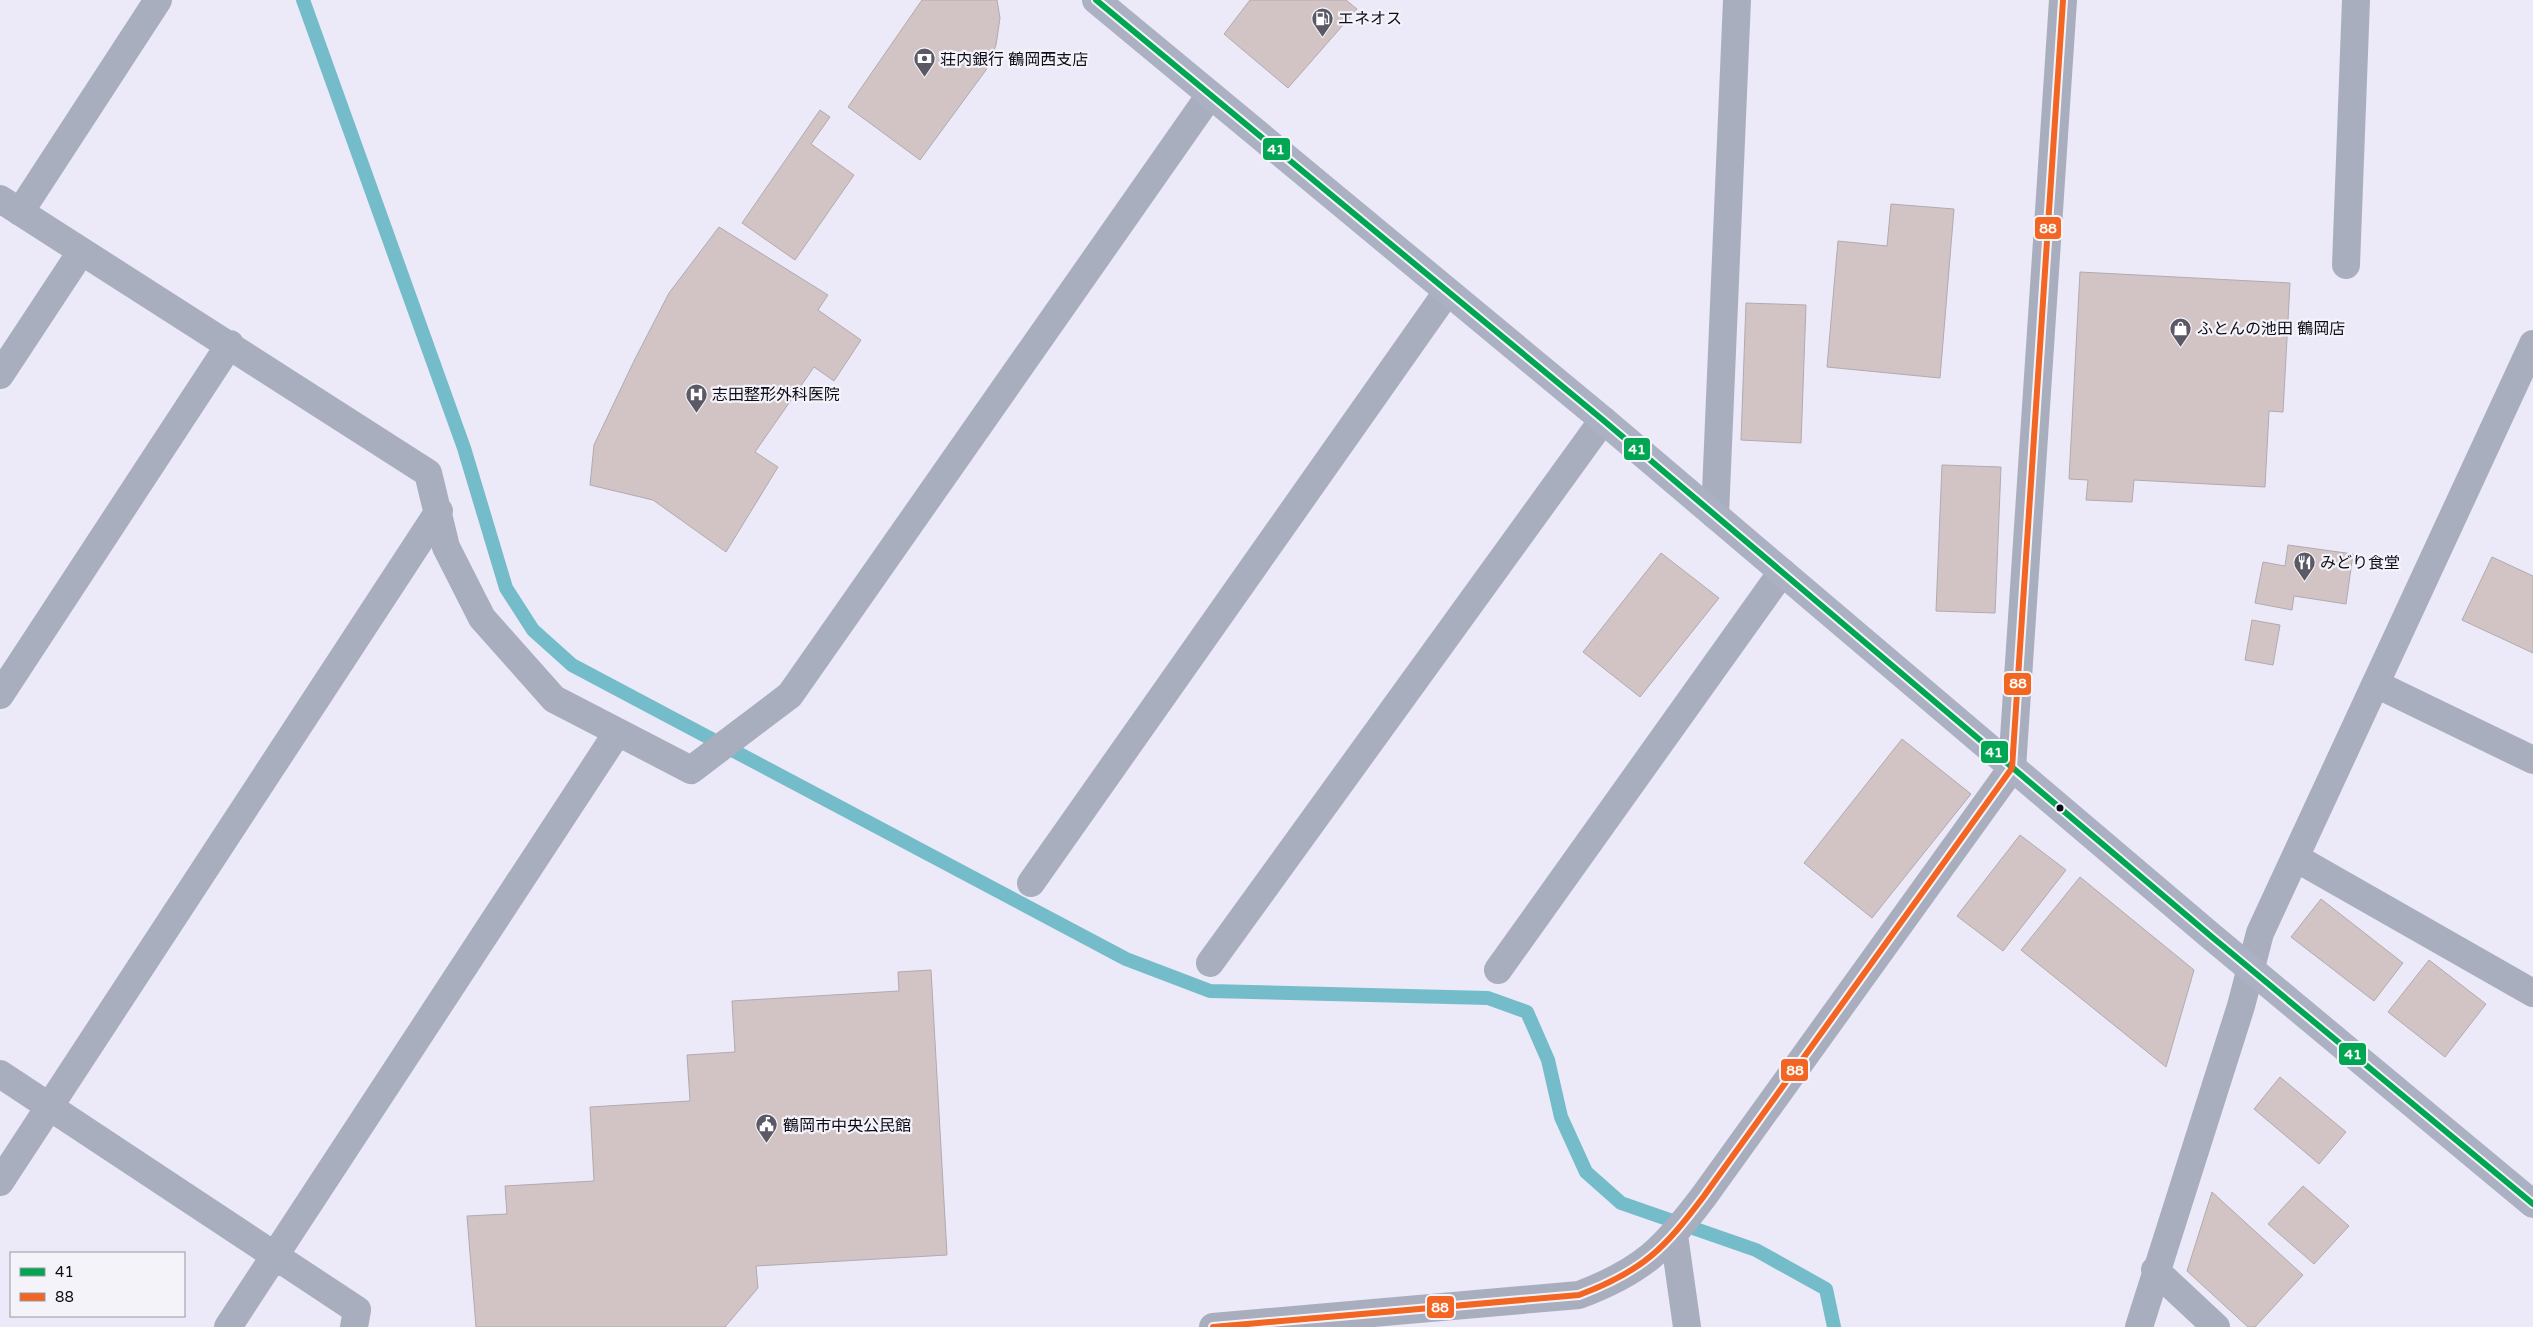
<svg xmlns="http://www.w3.org/2000/svg" width="2533" height="1327" viewBox="0 0 2533 1327" font-family="'Varela Round','Noto Sans JP',sans-serif">
  <style>
    .lines { fill: none; stroke-linecap: round; stroke-linejoin: round }
    .stream { stroke: #74bcca; stroke-width: 14 }
    .building { fill: #d2c4c4; stroke: #b1aaae }
    .minor { stroke: #a8aebe; stroke-width: 28 }
    .major { stroke: #abb1c2; stroke-width: 28 }
    .bus-1-casing { stroke: #f4f3fa; stroke-width: 10 }
    .bus-2-casing { stroke: #f4f3fa; stroke-width: 10 }
    .bus-1 { stroke: #00a651; stroke-width: 6 }
    .bus-2 { stroke: #f26522; stroke-width: 6 }
    .bus-dot { fill: #0e0c17; stroke: #f4f3fa; stroke-width: 2 }
    .labels { text-anchor: middle; stroke-width: 4.5; stroke-linejoin: round; paint-order: stroke }
    .poi-label { font-size: 16px; fill: #0e0c17; stroke: #f4f3fa; text-anchor: start }
    .line-badge { stroke: #f4f3fa; stroke-width: 2 }
    .badge-label { font-size: 14px; text-anchor: middle; font-weight: bold; fill: #fff }
  </style>
  <rect width="100%" height="100%" fill="#ece9f8"/>
  <g class="lines">
    <!-- stream -->
    <path class="stream" d="M303,0L464,448L506,588L533,630L572,665L1126,959L1210,991L1488,998L1527,1012L1548,1060L1561,1117L1586,1172L1621,1203L1756,1250L1826,1289L1834,1327"/>
  </g>
  <!-- building -->
  <path class="building" d="M922,0H997L1000,18L996,45L986,70L920,160L848,107Z
    M1250,0H1346L1357,9L1288,88L1224,34Z
    M820,110L830,117L811,144L854,175L795,260L742,223Z
    M1891,204L1954,209L1940,378L1827,367L1838,241L1887,246Z
    M719,227L828,295L818,310L861,340L834,381L814,367L755,452L778,467L726,552L653,500L590,485L594,445L634,361L669,293Z
    M2080,272L2290,283L2283,412L2269,411L2265,487L2134,480L2132,502L2086,500L2088,480L2069,479Z
    M1746,303L1806,305L1801,443L1741,440Z
    M1942,465L2001,467L1995,613L1936,611Z
    M2288,545L2353,554L2346,604L2294,596L2292,610L2255,603L2263,562L2285,566Z
    M1661,553L1719,598L1640,697L1583,652Z
    M2492,557L2533,576V653L2462,620Z
    M2252,620L2280,625L2273,665L2245,660Z
    M1902,739L1971,794L1872,918L1804,863Z
    M2020,835L2066,870L2003,951L1957,916Z
    M2080,877L2194,970L2166,1067L2021,950Z
    M2321,899L2403,963L2374,1001L2291,937Z
    M2429,960L2486,1004L2445,1057L2388,1012Z
    M931,970L947,1255L756,1266L758,1288L725,1327H476L467,1216L507,1214L505,1186L594,1181L590,1107L690,1101L687,1055L735,1052L732,1001L899,991L898,972Z
    M2280,1077L2346,1132L2319,1164L2254,1109Z
    M2303,1186L2349,1226L2314,1264L2268,1224Z
    M2212,1192L2303,1275L2255,1327H2248L2187,1271Z"/>
  <g class="lines">
    <!-- minor -->
    <path class="minor" d="M0,199L428,473L446,547L482,618L554,699L691,770L790,695L1210,95
      M20,212L158,0
      M2346,265L2356,0
      M0,375L81,252
      M1715,515L1737,0
      M2376,684L2533,760
      M0,695L230,344
      M2296,858L2533,993
      M1031,883L1447,292
      M1210,963L1603,420
      M1498,970L1782,572
      M0,1074L357,1310L354,1327
      M0,1182L439,511
      M1674,1235L1687,1327
      M2155,1270L2216,1327
      M228,1327L617,733
      M1213,1327L1579,1295C1643,1271 1664,1249 1704,1196L2012,768L2063,0
      M2139,1327L2241,1006L2260,933L2533,344"/>
    <!-- major -->
    <path class="major" d="M1096,0L1603,420L2212,937L2533,1204"/>
    <defs>
      <path id="bus-1" d="M1096,0L1603,420L2212,937L2533,1204"/>
      <path id="bus-2" d="M1213,1327L1579,1295C1643,1271 1664,1249 1704,1196L2012,768L2063,0"/>
    </defs>
    <!-- bus-1 casing -->
    <use href="#bus-1" class="bus-1-casing"/>
    <!-- bus-2 casing -->
    <use href="#bus-2" class="bus-2-casing"/>
    <!-- bus-1 -->
    <use href="#bus-1" class="bus-1"/>
    <!-- bus-2 -->
    <use href="#bus-2" class="bus-2"/>
  </g>
  <!-- icons -->
  <defs>
    <symbol id="fuel-pin" viewBox="-11 -11 22 30"><path d="M0 17L-7.5 6A9.5 9.5 0 1 1 7.5 6Z" fill="#5c5966" stroke="#f4f3fa"/><path d="M-5.5-6h7V0h2V4h1.3V-2.5L3-4.5l.8-.8L6-3V5H2.5V1h-1V6h-7ZM-4.2-4.7v3.2H.2V-4.7Z" fill="#fff"/></symbol>
    <symbol id="bank-pin" viewBox="-11 -11 22 30"><path d="M0 17L-7.5 6A9.5 9.5 0 1 1 7.5 6Z" fill="#5c5966" stroke="#f4f3fa"/><path d="M-6-4H6V4H-6ZM0-2.3a2.3 2.3 0 1 0 0 4.6a2.3 2.3 0 1 0 0-4.6Z" fill="#fff"/></symbol>
    <symbol id="shop-pin" viewBox="-11 -11 22 30"><path d="M0 17L-7.5 6A9.5 9.5 0 1 1 7.5 6Z" fill="#5c5966" stroke="#f4f3fa"/><path d="M-5-2.5h2.3a2.7 3.5 0 0 1 5.4 0H5L5.5 6h-11ZM-1.5-2.5h3a1.5 2.3 0 0 0-3 0Z" fill="#fff"/></symbol>
    <symbol id="hospital-pin" viewBox="-11 -11 22 30"><path d="M0 17L-7.5 6A9.5 9.5 0 1 1 7.5 6Z" fill="#5c5966" stroke="#f4f3fa"/><path d="M-5-5h3v3.5h4V-5h3V5h-3V1.5h-4V5h-3Z" fill="#fff"/></symbol>
    <symbol id="restaurant-pin" viewBox="-11 -11 22 30"><path d="M0 17L-7.5 6A9.5 9.5 0 1 1 7.5 6Z" fill="#5c5966" stroke="#f4f3fa"/><path d="M-5-6h1v4h1v-4h1v4h1v-4h1v5L-1.5 .5V6h-2V.5L-5-1ZM5-6V6H3V1.5H1.5Q1.5-4 5-6Z" fill="#fff"/></symbol>
    <symbol id="civic-pin" viewBox="-11 -11 22 30"><path d="M0 17L-7.5 6A9.5 9.5 0 1 1 7.5 6Z" fill="#5c5966" stroke="#f4f3fa"/><path d="M-.6-6.5H3V-4.5H.6V-3L4-1V1h2V6H-6V1h2V-1L-.6-3ZM-1.2 2.5V6h2.4V2.5Z" fill="#fff"/></symbol>
  </defs>
  <g fill-rule="evenodd">
    <use href="#fuel-pin" x="1310" y="6" width="25" height="34"/>
    <use href="#bank-pin" x="912" y="46" width="25" height="34"/>
    <use href="#shop-pin" x="2168" y="316" width="25" height="34"/>
    <use href="#hospital-pin" x="684" y="382" width="25" height="34"/>
    <use href="#restaurant-pin" x="2292" y="550" width="25" height="34"/>
    <use href="#civic-pin" x="754" y="1112" width="25" height="34"/>
  </g>
  <!-- markers -->
  <circle class="bus-dot" cx="2060" cy="808" r="4.5"/>
  <g class="labels">
    <!-- poi labels -->
    <g class="poi-label">
      <text x="1338" y="24">エネオス</text>
      <text x="940" y="65">荘内銀行 鶴岡西支店</text>
      <text x="2197" y="334">ふとんの池田 鶴岡店</text>
      <text x="712" y="400">志田整形外科医院</text>
      <text x="2320" y="568">みどり食堂</text>
      <text x="783" y="1131">鶴岡市中央公民館</text>
    </g>
  </g>
  <g class="line-badge">
    <rect x="1262" y="137" width="29" height="24" rx="5" fill="#00a651"/>
    <rect x="2034" y="216" width="28" height="24" rx="5" fill="#f26522"/>
    <rect x="1623" y="437" width="28" height="24" rx="5" fill="#00a651"/>
    <rect x="2003" y="672" width="29" height="24" rx="5" fill="#f26522"/>
    <rect x="1980" y="740" width="29" height="24" rx="5" fill="#00a651"/>
    <rect x="2338" y="1042" width="29" height="24" rx="5" fill="#00a651"/>
    <rect x="1780" y="1058" width="29" height="24" rx="5" fill="#f26522"/>
    <rect x="1426" y="1295" width="29" height="24" rx="5" fill="#f26522"/>
  </g>
  <g class="badge-label">
    <text x="1276" y="154">41</text>
    <text x="2048" y="233">88</text>
    <text x="1637" y="454">41</text>
    <text x="2018" y="688">88</text>
    <text x="1994" y="757">41</text>
    <text x="2353" y="1059">41</text>
    <text x="1795" y="1075">88</text>
    <text x="1440" y="1312">88</text>
  </g>
  <!-- legend -->
  <rect x="10" y="1252" width="175" height="65" fill="#f4f3fa" stroke="#98979f"/>
  <rect x="20" y="1268" width="25" height="8" fill="#00a651" stroke="#98979f"/>
  <text x="55" y="1277" font-size="15" fill="#0e0c17">41</text>
  <rect x="20" y="1293" width="25" height="8" fill="#f26522" stroke="#98979f"/>
  <text x="55" y="1302" font-size="15" fill="#0e0c17">88</text>
</svg>
